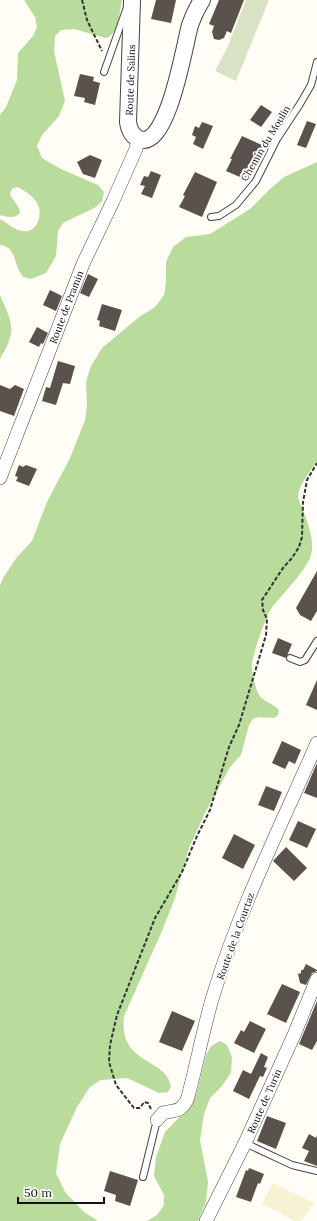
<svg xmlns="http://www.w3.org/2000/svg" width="317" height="1221" viewBox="0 0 317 1221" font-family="Lora,serif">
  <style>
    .farmland { fill: #f6f3d4 }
    .forest { fill: #b9dc9c }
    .cemetery { fill: #d9e3c4 }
    .building { fill: #5a524d }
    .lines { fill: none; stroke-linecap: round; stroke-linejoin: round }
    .service-casing { stroke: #444; stroke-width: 8 }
    .minor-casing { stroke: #444; stroke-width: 14 }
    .tertiary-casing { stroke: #444; stroke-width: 18 }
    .path { stroke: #333; stroke-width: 2; stroke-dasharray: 4 2; stroke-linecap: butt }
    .service { stroke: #fff; stroke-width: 6 }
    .minor { stroke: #fff; stroke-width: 13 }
    .tertiary { stroke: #fff; stroke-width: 16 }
    .labels { text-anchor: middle; stroke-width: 4; stroke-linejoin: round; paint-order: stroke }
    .street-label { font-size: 10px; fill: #111; stroke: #fff }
  </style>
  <rect width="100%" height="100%" fill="#fffdf5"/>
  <!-- farmland -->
  <path class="farmland" d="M273,1183L314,1203L301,1221H295L262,1204Z"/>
  <!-- forest -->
  <path class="forest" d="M24,0H122C119,12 120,33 106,38L74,29L61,30L55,36L54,51L65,101L59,116L42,135L37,146L42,158L61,169L98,185L104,192L102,201L96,207L63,223L58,231L56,256L46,273L31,279L23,277C21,273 18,270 17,266C14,256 12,246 0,245V219C8,223 14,230 22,231C36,234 43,216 38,205C34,196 25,191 17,187L12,189L10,194C13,201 19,205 20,213C14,219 8,217 0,215V115L6,107L17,80L18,53L33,36L37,27L35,17Z
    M317,162V461C311,471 299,484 298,496C298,499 300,504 302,507C307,522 315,539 311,555C307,569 283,594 273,606C266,615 254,651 252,663C251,670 255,687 258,693C262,702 273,703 279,710L278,715L274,718L259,717L253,719L249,725L241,755L230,767L205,813L189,848L175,898L162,931L124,1016C118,1066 167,1057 171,1087L168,1092L159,1093L127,1078L101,1080L90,1087L77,1107L60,1144L56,1173L65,1192L84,1212L98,1221H0V586L3,578L17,557L32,541L47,502L70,458L85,420L87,406L86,382L91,366L102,348L139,317L155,307L164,295L166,282V262L173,247L186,237L210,234L250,209L270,189L284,177Z
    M0,295C13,325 17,330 0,359Z
    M220,1041L227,1045L232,1057L231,1073L221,1087L210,1098L204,1114L200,1140L208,1182L206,1202L198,1221H147L157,1215L164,1205V1195L154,1176L156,1157L165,1132L193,1103L198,1088L206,1055L211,1046Z"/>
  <!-- cemetery -->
  <path class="cemetery" d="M246,0H269L236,81L215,71L228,46Z"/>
  <!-- building -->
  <path class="building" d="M156,0H176L171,23L151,19Z
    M219,0H244L231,33L227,31L224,38L219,40L214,39L212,32L214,26L209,24Z
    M80,74L94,77L93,81L100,83L95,105L84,102L85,98L74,96Z
    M261,105L272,112L261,127L250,120Z
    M307,121L316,124L306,148L297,145Z
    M202,122L213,126L203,149L193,144L196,137L192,135L195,126L199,128Z
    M242,136L264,146L249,181L226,171L232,159H230Z
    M90,155L102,160L95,178L83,174L77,162Z
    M151,171L161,175L152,198L141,194L145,186L140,185L144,176L148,177Z
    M195,172L217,182L202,217L179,207L185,196L183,195Z
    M88,274L98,279L89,297L80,293Z
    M50,290L62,296L56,311L43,305Z
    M102,304L122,310L115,331L99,326L100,321L97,320Z
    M37,327L48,333L43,344L41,343L39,347L29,342Z
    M58,361L75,366L70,384L63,383L56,405L42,401L46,387L50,388Z
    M0,385L10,389L15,385L24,389L14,416L0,411Z
    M19,465L23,467L26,465L37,469L29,486L16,481L18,477L15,476Z
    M317,571V611L311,621L300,615L296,608Z
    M278,638L292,644L286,658L272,653Z
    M317,680V710L306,705Z
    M282,741L301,750L295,764L289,761L285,769L272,763Z
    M317,763V798L304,793Z
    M266,786L282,792L274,811L258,805Z
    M298,821L316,829L307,848L289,840Z
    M234,834L255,845L243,869L222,858Z
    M286,847L307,868L294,881L273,861Z
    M306,964L317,970V971L312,973L306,985L300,983L298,974L301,973V970H303Z
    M282,984L300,992L286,1023L267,1014Z
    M317,1001V1041L312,1050L299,1044Z
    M172,1011L195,1021L182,1051L159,1042Z
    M250,1021L266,1029L254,1053L234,1043L241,1030L244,1032Z
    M261,1053L268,1057L264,1067L267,1068L263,1077L260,1076L249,1099L233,1091L243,1070L251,1074Z
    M267,1116L286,1123L276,1149L257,1141Z
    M309,1134L316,1138L317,1135V1166L304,1161L309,1151L302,1148Z
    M249,1168L264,1174L260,1184L258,1183L251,1202L236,1197L246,1170L248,1171Z
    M110,1171L138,1180L130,1206L115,1201L116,1195L104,1191Z"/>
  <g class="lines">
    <defs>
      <path id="service" d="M104,72L126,10
        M211,217L219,216L236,205L256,181L277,139L300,104L311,85L317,62
        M290,658L300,662L305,660L317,641
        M245,1143L292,1165L317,1171
        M143,1177L157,1120"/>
      <path id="minor" d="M0,478L83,264L113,201L136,149L138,139
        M157,1120L163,1113C175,1109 179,1114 187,1100C197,1065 203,1028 214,993C240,907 281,826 317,743
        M206,1221L245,1143L294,1035L317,979"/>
      <path id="tertiary" d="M132,0L128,122C129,129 132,136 139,139C168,151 185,42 190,25C193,16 197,8 202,0"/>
    </defs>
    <!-- service casing -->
    <use href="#service" class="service-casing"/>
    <!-- minor casing -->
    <use href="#minor" class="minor-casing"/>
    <!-- tertiary casing -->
    <use href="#tertiary" class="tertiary-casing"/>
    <!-- path -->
    <path class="path" d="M82,0L87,20L102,51
      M151,1109L148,1103L144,1102L140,1108H134L116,1085L109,1062L110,1045L117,1015L155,918L182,872L197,836L210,810L229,747L239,725L266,635L267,619L263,610L262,600L283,568L292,558L299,547L302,537L303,502L307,480L317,463"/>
    <!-- service -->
    <use href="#service" class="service"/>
    <!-- minor -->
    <use href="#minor" class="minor"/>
    <!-- tertiary -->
    <use href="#tertiary" class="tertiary"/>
  </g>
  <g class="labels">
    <!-- street labels -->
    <g class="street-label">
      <text transform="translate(130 80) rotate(-88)" y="4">Route de Salins</text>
      <text transform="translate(265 143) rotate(-59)" y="4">Chemin du Moulin</text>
      <text transform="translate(66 307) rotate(-69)" y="4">Route de Pramin</text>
      <text transform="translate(235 936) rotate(-70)" y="4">Route de la Courtaz</text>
      <text transform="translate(264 1101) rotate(-66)" y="4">Route de Turin</text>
    </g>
  </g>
  <!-- scale -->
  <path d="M18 1197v6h86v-6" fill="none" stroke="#111111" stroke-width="2"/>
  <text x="24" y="1197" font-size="12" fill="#111111" stroke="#ffffff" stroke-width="3" paint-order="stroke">50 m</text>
</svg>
